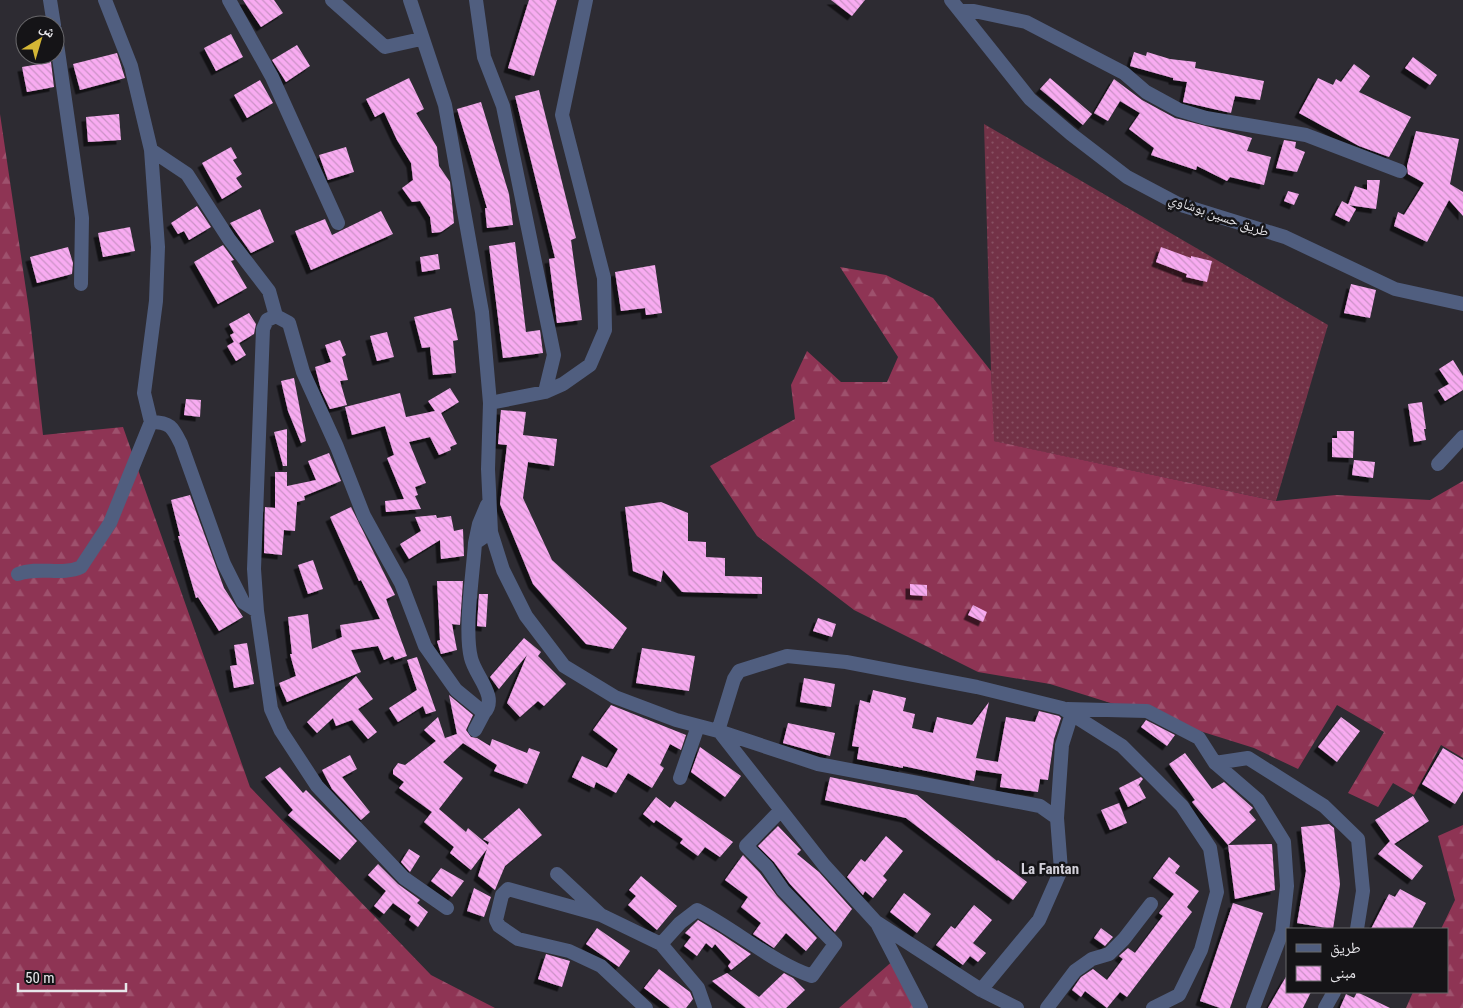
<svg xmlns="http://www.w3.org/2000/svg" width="1463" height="1008" viewBox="0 0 1463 1008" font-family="'Roboto Condensed','Noto Naskh Arabic',sans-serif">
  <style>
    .grass { fill: url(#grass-dots) }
    .forest { fill: url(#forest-firs) }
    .building { fill: url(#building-back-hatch); filter: url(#shadow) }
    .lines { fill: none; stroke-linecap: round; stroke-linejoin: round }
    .minor { stroke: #505e7f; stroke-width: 14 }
    .labels { text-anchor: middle; stroke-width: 5; stroke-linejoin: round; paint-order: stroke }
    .street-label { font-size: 14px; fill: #e7e6ea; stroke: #151417 }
    .neighbourhood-label { font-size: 15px; font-weight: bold; fill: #d2d0d9; stroke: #151417 }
  </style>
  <defs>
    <pattern id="grass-dots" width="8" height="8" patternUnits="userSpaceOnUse" patternTransform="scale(1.25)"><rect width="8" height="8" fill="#733247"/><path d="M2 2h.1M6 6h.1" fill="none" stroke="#875062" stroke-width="1.8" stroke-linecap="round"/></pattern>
    <pattern id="forest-firs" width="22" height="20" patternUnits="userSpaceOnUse" patternTransform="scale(1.25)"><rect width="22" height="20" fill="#8e3454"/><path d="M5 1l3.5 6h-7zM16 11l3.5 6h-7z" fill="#9e516d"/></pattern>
    <pattern id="building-back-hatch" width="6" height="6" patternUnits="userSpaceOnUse" patternTransform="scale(1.25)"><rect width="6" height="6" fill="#f8abf1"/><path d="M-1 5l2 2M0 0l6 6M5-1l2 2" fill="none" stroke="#cb92c6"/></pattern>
    <filter id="shadow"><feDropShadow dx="-4.5" dy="4.5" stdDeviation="0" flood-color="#0009"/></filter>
  </defs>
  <rect width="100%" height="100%" fill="#2d2b32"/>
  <!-- grass -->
  <path class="grass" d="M984,124L1328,325L1276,501L993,441Z"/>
  <!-- forest -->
  <path class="forest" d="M0,114L29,310L43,435L123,427L250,787L431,975L495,1008H0Z
    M840,267L886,275L933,298L991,371L994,441L1276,501L1336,495L1430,500L1463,481V758L1441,745L1414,795L1393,783L1378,807L1348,793L1384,732L1337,705L1298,769L1254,748L1050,684L978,672L854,610L757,536L710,466L795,419L791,385L807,351L841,382H887L898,357Z
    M1463,825V1008H1406L1413,992H1447V929H1441L1455,900L1438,836Z
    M895,959L921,1008H839Z"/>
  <!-- building -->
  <path class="building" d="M243,0H274L283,13L261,27Z
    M529,0H557L534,76L508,68Z
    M831,0H865L852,16Z
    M231,34L243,57L216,71L204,48Z
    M297,45L310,66L286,82L272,60Z
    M1134,52L1146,56L1147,52L1170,59L1196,62L1195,68L1264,81L1260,100L1235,96L1231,113L1183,102L1187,82L1173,80V78L1130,66Z
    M117,53L125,78L80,90L73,64Z
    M1413,57L1437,75L1430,85L1405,68Z
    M51,62L54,87L27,92L22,67Z
    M1354,64L1370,76L1359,92L1411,117L1389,157L1359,146L1299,113L1318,78L1333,85L1336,79L1341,82Z
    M409,78L424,109L416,113L437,147L439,166L450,182L454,223L441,232L432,233L430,217L420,201L412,202L402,188L413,180L411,163L397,140L384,112L375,117L366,99Z
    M1050,78L1092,114L1083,125L1040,89Z
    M1114,79L1142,100L1175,118L1252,138L1247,151L1271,157L1264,185L1230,177L1227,181L1197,166L1196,170L1151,155L1154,148L1129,129L1140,113L1120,101L1108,121L1094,113Z
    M260,80L273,103L247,118L234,95Z
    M539,90L576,238L571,240L582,320L557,323L549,259L555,258L515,96Z
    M481,102L509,194L513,225L487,228L485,208H487L457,109Z
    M119,114L121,140L88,142L86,117Z
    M1416,131L1459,139L1450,184L1463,192V216L1449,200L1427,242L1394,226L1398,212L1404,215L1424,183L1408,174L1407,166Z
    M1284,140L1296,142L1295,148L1305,152L1297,172L1276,168Z
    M231,147L237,158L233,160L242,174L236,178L242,187L222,199L202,163Z
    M346,147L354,172L328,180L319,155Z
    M1367,180H1380L1376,209L1348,205L1355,186L1367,190Z
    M1288,191L1299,194L1294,205L1284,201Z
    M1342,201L1356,209L1349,222L1335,215Z
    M197,206L211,227L189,240L184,231L178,234L171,223Z
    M260,209L274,242L251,253L230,223Z
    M381,211L393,234L311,270L295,231L325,219L332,235Z
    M130,227L135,251L103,257L98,233Z
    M515,242L526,332L540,330L543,353L503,358L489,246Z
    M223,245L234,260L231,261L247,288L218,304L194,262Z
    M68,247L73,263L72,274L37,283L30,257Z
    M1161,247L1191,258V256L1212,261L1207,282L1186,277L1187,274L1156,262Z
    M438,254L440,269L422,272L420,257Z
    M655,265L662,313L646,315L645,308L621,311L615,272Z
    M1351,284L1376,290L1370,318L1344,313Z
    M451,308L458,340L453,341L456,373L433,375L430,347L422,348L414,317Z
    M249,313L256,324L254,334L239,343L246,355L236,361L227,346L234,342L230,335L234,333L229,324Z
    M387,332L394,357L377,361L370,336Z
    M340,340L346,355L342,357L348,380L340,381L347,405L330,409L321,390L315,367L331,362L325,345Z
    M1453,360L1463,376V390L1445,401L1438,390L1449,384L1439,369Z
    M294,378L306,441L301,443L288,411L281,381Z
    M450,388L459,402L441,413L457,444L450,447L451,450L439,455L430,437L409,442L426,483L415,487L418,495L415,496L421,509L386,512L385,501L404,499L387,458L394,455L385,426L352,435L345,407L400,393L406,417L435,411L428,401Z
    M186,399L201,400L200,417L184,415Z
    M1422,402L1426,429H1424L1426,440L1414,442L1408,404Z
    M501,410L526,412L523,435L557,439L554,466L528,462L523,498L552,560L627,628L613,649L586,644L533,584L500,504L507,445L498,444Z
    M287,429V466H283L274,432Z
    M1337,431H1354L1353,458L1332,457V438H1337Z
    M329,453L341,481L304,496L305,500L297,502L295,531L284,530L282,555L264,553L265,507L275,508V472H287V486L316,480L308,461Z
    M1354,460L1375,462L1373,478L1352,475Z
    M190,495L224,588L243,617L219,631L198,597L196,598L178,536H180L171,500Z
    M661,502L688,513V541L706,542V557L725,558V576L762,577V594L682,592L663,570L661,582L633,571L625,507Z
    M351,507L395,595L386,599L407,656L395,660L393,656L384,660L378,646L351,650L361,672L287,702L279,683L296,676L290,654H292L288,617L308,614L312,649L342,637L340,625L380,619L361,580L359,581L330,517Z
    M436,515L437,518L451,516L454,531L463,529L464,556L441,559L440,540L409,559L400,544L421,531L415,517Z
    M313,560L323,589L308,594L298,565Z
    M437,581H463L460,625L452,624L457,650L441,654L437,641L440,640Z
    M910,584L927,585V596L910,595Z
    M479,594H488L486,627L477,626Z
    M973,605L987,612L983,622L968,615Z
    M818,618L836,624L832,637L813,631Z
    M524,638L541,652L538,656L566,684L544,706L538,701L520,717L507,703L527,655L499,689L490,677Z
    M247,643L254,684L234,688L230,666L237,665L234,645Z
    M642,648L695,656L689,691L636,683Z
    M417,657L436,711L426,714L423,706L398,722L389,708L417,690L407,660Z
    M356,676L373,699L358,709L377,732L368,739L352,720L336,726L333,718L317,733L307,722Z
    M804,678L835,684L831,707L800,702Z
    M873,690L906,698L903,711L915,714L912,728L933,733L937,717L972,725L989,702L976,758L998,762L1006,717L1035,722L1039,711L1059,716L1061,718L1054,739L1048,780L1040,779L1038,792L1000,787L1002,774L976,770L974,781L903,766V768L857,759L859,747L852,746L860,700L870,703Z
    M449,695L473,715L466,730L471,737L477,738L490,746L492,739L527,753L529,748L540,752L527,784L494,771L497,765L463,743L443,762L463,778L439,809L466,832L468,828L488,845L489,842L483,839L519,808L542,835L505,866L495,890L478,876L487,849L471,870L450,853L454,847L424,822L432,812L399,788L404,782L393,774V770L398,763L405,765L436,741L424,730L438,717L445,738L457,734Z
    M611,705L686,735L681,750L670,744L660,765L664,768L652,788L628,773L616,793L596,782L594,788L572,777L582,756L607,768L618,749L593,730Z
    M1341,717L1360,731L1337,762L1318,747Z
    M1146,720L1175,735L1167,746L1141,727Z
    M788,723L835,733L830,756L783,743Z
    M700,747L741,776L725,797L691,772Z
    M1443,748L1463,760V791L1455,804L1422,784Z
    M1185,753L1212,789L1224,782L1253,808L1249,812L1256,820L1228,845L1192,802L1195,800L1169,764Z
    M350,755L357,769L342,777L370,812L361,820L332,789L322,770Z
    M280,767L303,793L306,790L357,841L340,860L288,815L293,810L265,777Z
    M830,777L917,795L997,861L998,860L1027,882L1013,900L906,818L825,800Z
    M1141,777L1143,779L1137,787L1139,785L1146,798L1128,807L1119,788Z
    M1413,796L1429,821L1394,844L1423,866L1412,880L1378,854L1390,841L1375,820Z
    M656,797L670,808L675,801L733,842L720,857L705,847L698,856L680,843L683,839L656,820L654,823L643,814Z
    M1119,803L1127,823L1110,830L1101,810Z
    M1329,824L1334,828L1340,884L1333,929L1297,923L1306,871L1301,827Z
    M778,826L801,850L797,854L819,872L852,909L835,932L790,884L774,862L758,846Z
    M886,836L903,851L883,876L887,880L873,898L865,891L863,895L847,877L861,859L865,862Z
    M1272,844L1275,890L1235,899L1228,845Z
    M409,849L420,856L410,872L401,862Z
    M743,855L760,873L777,896L817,938L806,951L786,933L774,948L753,934L761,923L741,907L748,897L725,880Z
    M1169,857L1180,866L1175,873L1199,891L1187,907L1192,912L1127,997L1120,992L1107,1008L1085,991L1081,997L1072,990L1081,977L1093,969L1107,980L1123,959L1119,956L1128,948L1135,953L1163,916L1159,913L1174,894L1153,878Z
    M378,864L398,884L420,900L417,903L428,912L418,927L409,920L411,916L393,903L384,914L374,906L386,891L368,875Z
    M441,868L464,881L452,897L431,881Z
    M641,876L677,906L657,930L628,905L636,896L629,890Z
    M474,888L491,897L484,917L467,911Z
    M1400,889L1426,903L1412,929H1371L1389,894L1395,897Z
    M904,893L931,914L917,933L890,912Z
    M1233,903L1263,913L1230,1008H1220L1200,1001Z
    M974,905L992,920L973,943L986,953L978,962L970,956L963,965L936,945L951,926L955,929Z
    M698,920L721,934L751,954L731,970L728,966L731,962L715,944L712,948L706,943L697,956L684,946L691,937L685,933Z
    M597,928L630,951L619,967L586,944Z
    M1101,928L1113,937L1105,946L1094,938Z
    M546,954L570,961L562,987L538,979Z
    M659,969L690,992L693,999L686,1008H670L644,988Z
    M727,973L759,997L784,973L793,978L805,990L786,1008H746L712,981Z
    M1287,975V992H1311L1303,1008H1268Z
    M1357,992L1390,1008H1340L1346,994L1354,998Z"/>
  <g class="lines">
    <!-- minor -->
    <path class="minor" d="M50,0L54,25
      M105,0L131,66L151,150L158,247L156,301L144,393L151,422
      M229,0L272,77L338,223
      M332,0L385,47L421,39
      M410,0L445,105L482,312L490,403L488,469L491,532L503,570L526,616L564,666L615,697L676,720L718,731L818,764L1040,806L1057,818L1061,870L1039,920L981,990
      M476,0L484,57L503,106L554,355L545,392
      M951,0L1030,99L1071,134L1127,177L1178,204L1285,237L1395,289L1463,304
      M960,11H974L1026,22L1124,73L1146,92L1179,110L1206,118L1306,135L1400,171
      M55,30L82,218L81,284
      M151,150L187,174L229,239L269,291L276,316
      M490,403L545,392L563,384L590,365L605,330L604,278L562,115L586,0
      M1438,464L1463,437
      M475,543L479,524L487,505
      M18,574C39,566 62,576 81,567L110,523L151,422C171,422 173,428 181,444L224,564L243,602L257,611
      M1067,709L1147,711L1199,738L1215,763L1258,800L1284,842L1287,886L1282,932L1253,1008
      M475,730L484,713
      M718,731L734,679L739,671L787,656L846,662L977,687L1062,708L1122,746L1182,806L1210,848L1217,892L1201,950L1179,995L1153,1008
      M719,731L824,865L876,922L981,990L1017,1008
      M1215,763L1248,758L1324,806L1358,839L1363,891L1357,929
      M680,778L698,726
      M1057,818L1062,745L1073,710
      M557,874L601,915L661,944
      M447,908L404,878L317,786L281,731L271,709L257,611L254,569L263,329L267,320L276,316L289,323L303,372L337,447L364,516L401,583L425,646L456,690L484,713C499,697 475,676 471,658C464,630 473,574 475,543L491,532
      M601,915L508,889L502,895L496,920L499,926L518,939L569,951L601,966L646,1008
      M877,923L921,1008
      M705,1008L698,988L661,944L680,923L697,910C736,930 773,963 812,976L835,944L783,890L767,867L746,846L781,810
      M1047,1008L1075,971L1092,959L1109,954L1124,939L1151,904
      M1325,1008L1334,992"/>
  </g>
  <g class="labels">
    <!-- street labels -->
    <g class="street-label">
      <text transform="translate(1219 215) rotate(19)" y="5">طريق حسين بوشاوي</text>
    </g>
    <!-- neighbourhood labels -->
    <g class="neighbourhood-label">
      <text x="1050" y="874">La Fantan</text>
    </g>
  </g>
  <!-- legend -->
  <rect x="1286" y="928" width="162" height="65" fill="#151417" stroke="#69686b"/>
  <rect x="1296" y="944" width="25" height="8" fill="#505e7f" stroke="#69686b"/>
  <text x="1330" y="953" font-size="15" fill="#e7e6ea">طريق</text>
  <rect x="1296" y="966" width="25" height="15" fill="url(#building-back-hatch)" stroke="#69686b"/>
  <text x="1330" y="978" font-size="15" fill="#e7e6ea">مبنى</text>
  <!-- north arrow -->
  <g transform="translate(40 40) rotate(38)"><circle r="24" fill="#151417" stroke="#69686b"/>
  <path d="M0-4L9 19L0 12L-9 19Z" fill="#d4b635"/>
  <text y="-8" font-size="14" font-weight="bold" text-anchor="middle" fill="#e7e6ea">ش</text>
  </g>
  <!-- scale -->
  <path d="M18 983v8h108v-8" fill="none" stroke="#e7e6ea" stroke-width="2.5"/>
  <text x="25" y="983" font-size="15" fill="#e7e6ea" stroke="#151417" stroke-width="4" paint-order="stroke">50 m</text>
</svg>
